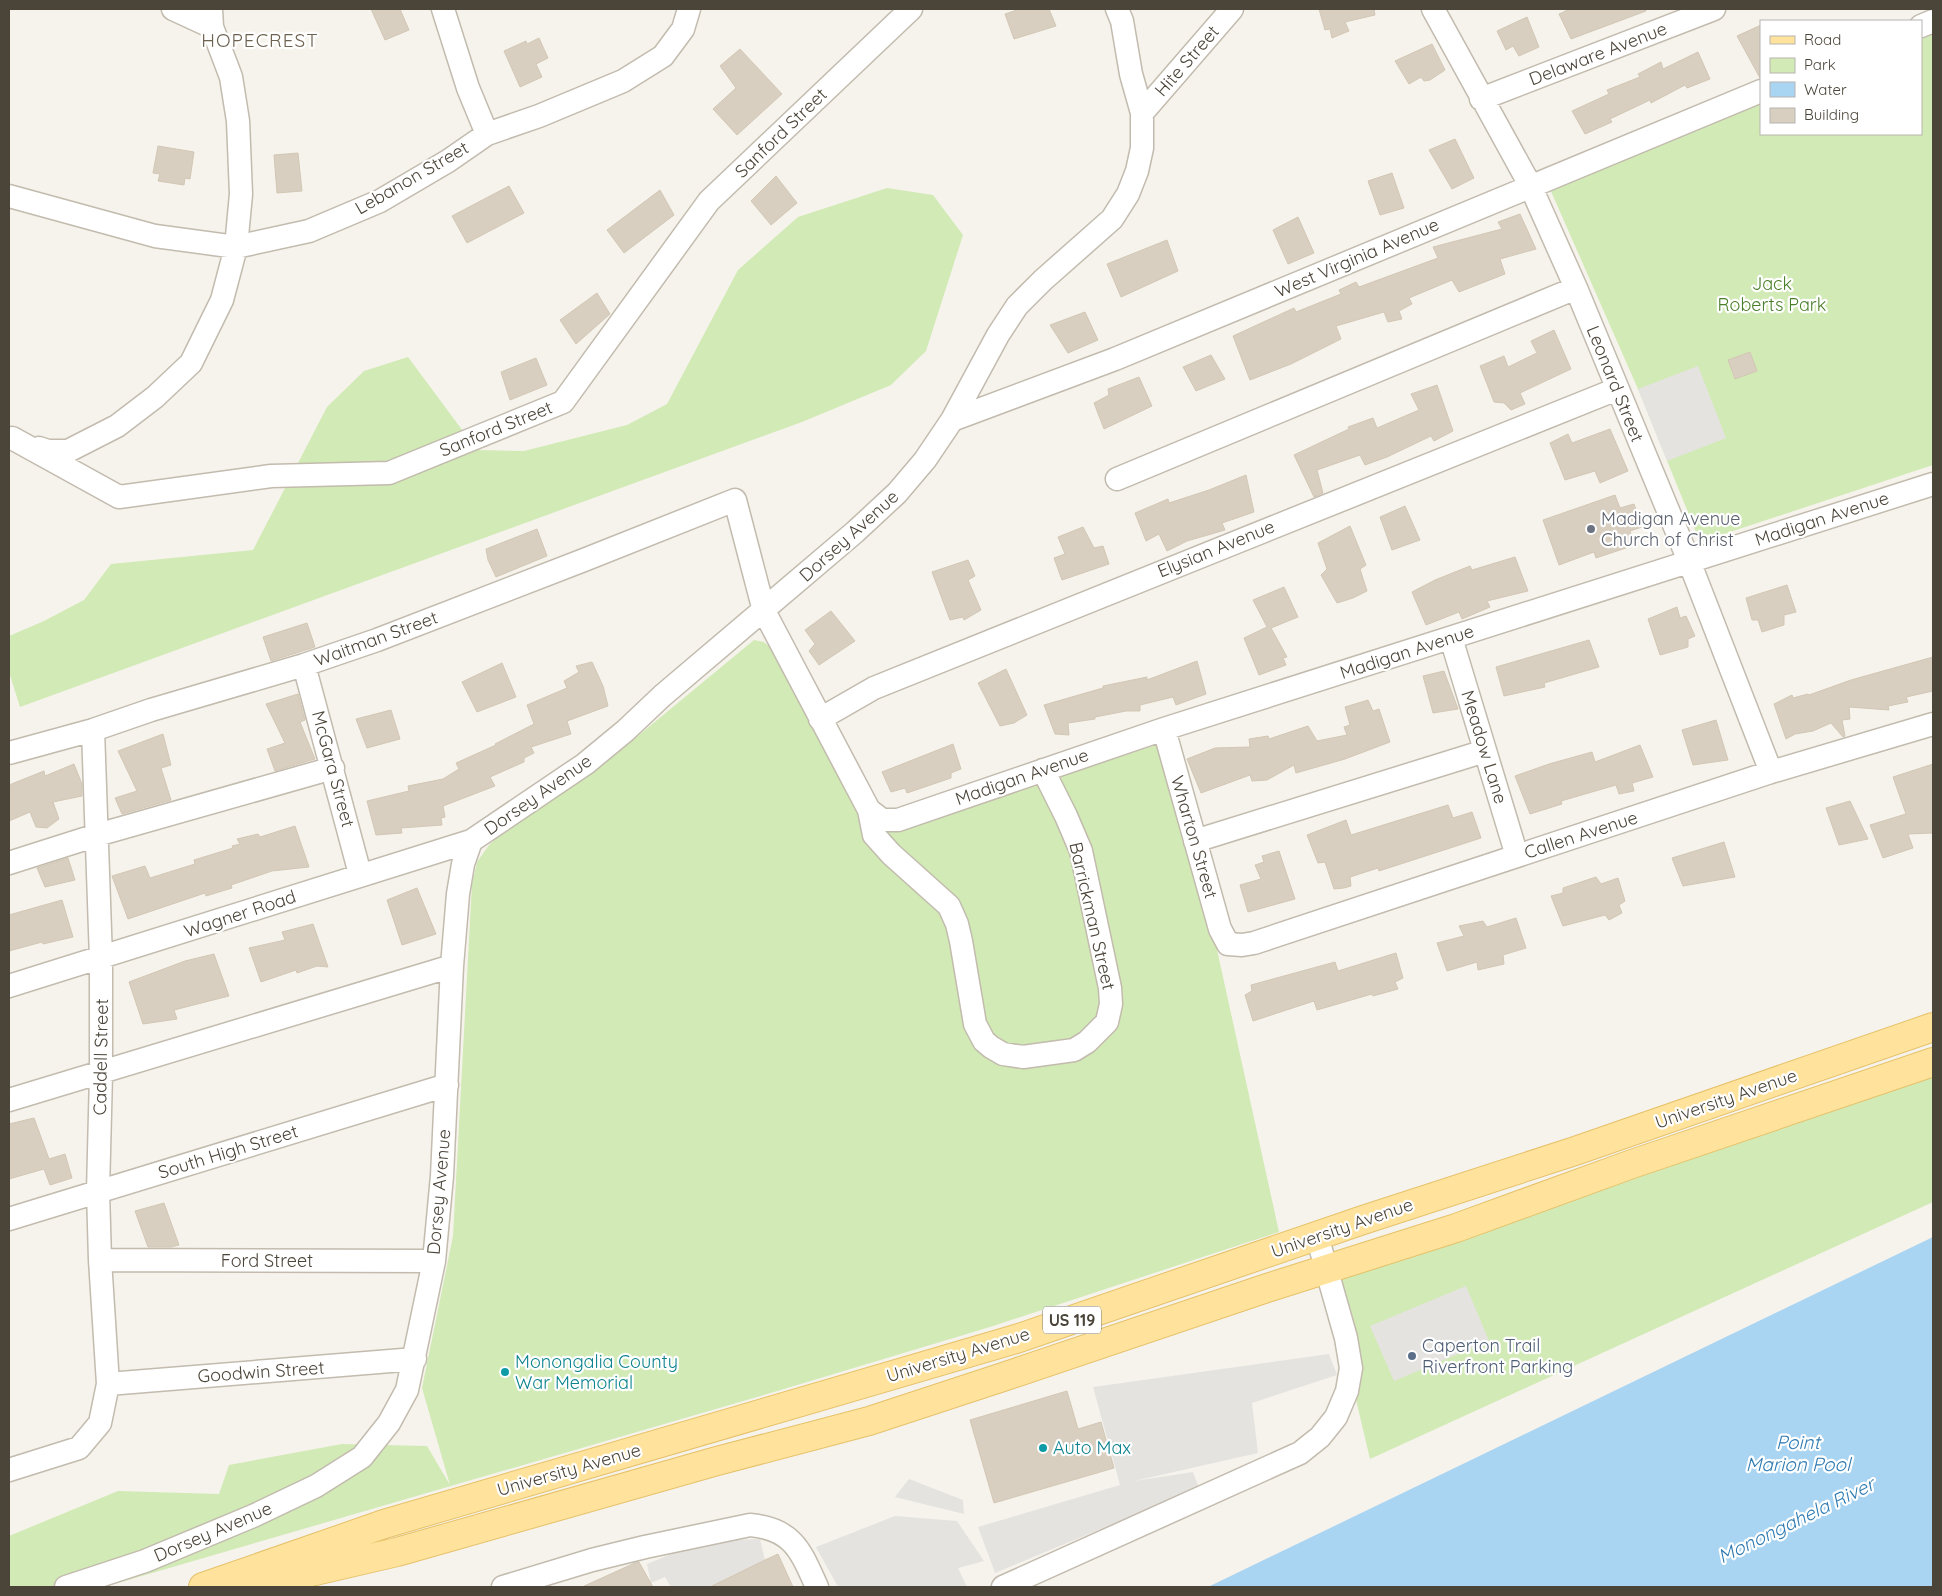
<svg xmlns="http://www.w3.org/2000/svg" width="1942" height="1596" viewBox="0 0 1942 1596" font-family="Quicksand,sans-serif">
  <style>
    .green { fill: #d2eab5 }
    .parking { fill: #e5e3e0 }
    .water { fill: #a9d4f2 }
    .building { fill: #d8cfc1; stroke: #d3c7b4 }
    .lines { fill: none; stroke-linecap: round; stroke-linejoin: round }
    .minor-casing { stroke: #c2bbae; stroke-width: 25 }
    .major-casing { stroke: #e6c16a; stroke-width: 30 }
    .minor { stroke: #fff; stroke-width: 22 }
    .major { stroke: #ffe39c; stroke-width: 28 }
    .worship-dot { fill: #6b7280; stroke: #fff; stroke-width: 2 }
    .service-dot { fill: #5c6f8a; stroke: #fff; stroke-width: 2 }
    .culture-dot { fill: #0f9aa8; stroke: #fff; stroke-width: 2 }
    .labels { text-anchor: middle; stroke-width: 4.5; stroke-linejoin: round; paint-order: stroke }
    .shield { fill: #fff; stroke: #817c74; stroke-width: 1 }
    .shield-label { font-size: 16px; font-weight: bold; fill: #4b4439 }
    .street-label { font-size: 18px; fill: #4b4439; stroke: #fff }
    .park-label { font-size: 18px; fill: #4a7f2a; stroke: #fff }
    .worship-label { font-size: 18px; fill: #5b616d; stroke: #fff; text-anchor: start }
    .service-label { font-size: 18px; fill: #4e5e75; stroke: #fff; text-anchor: start }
    .culture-label { font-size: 18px; fill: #0d838f; stroke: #fff; text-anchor: start }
    .neighbourhood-label { font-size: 19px; letter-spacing: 1px; fill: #6e6250; stroke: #fff }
    .water-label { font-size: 19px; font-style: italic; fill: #2e7ab2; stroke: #fff }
  </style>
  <rect width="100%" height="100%" fill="#f6f3ec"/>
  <!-- green -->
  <path class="green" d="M1933,29V465L1700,542L1638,389L1550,189L1761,101V134H1921V34Z
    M887,188L933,195L963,235L926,351L891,385L802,422L20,707L9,672V636L44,621L84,600L111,564L253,550L327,407L364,371L408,357L477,450L524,451L627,425L667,404L738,270L798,217Z
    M754,640L764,642L773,650L863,817L1032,785L1159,744L1214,936L1279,1232L990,1327L774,1392L104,1587H9V1536L118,1491L219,1494L229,1465L342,1444L427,1446L450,1485L422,1388L453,1236L472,884L477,862L489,845L502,833L558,796L639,735Z
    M1933,1061V1202L1370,1459L1325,1269Z"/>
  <!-- parking -->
  <path class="parking" d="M1698,366L1726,438L1667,461L1638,389Z
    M1466,1286L1489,1341L1394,1381L1370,1326Z
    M1329,1354L1337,1375L1252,1403L1258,1453L1134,1481L1193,1472L1199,1488L995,1573L978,1527L1120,1485L1093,1387Z
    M909,1479L963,1500L964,1514L895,1497Z
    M895,1516L957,1521L984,1561L958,1568L967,1587H838L816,1547Z
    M760,1539L765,1560L710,1587H671L665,1577L651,1583L647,1564L681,1550L727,1540Z"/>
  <!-- water -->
  <path class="water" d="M1933,1237V1587H1208Z"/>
  <!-- building -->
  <path class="building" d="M371,9H400L409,30L385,40Z
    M1020,9H1049L1056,26L1014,39L1005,14Z
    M1319,9H1374L1375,15L1345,22L1349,31L1332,38L1330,29L1325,30Z
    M1570,9H1645L1646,11L1571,39L1559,14Z
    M1527,17L1539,47L1519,56L1513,46L1506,50L1497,31Z
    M1761,25V78H1760L1737,36Z
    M539,38L548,58L536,64L542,77L520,87L504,51L526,41L527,44Z
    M1432,44L1445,70L1430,80L1424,81L1421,77L1409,84L1395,61Z
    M740,49L782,94L737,135L713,109L736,88L720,66Z
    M1698,52L1710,79L1687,88L1685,85L1651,103L1650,100L1610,119L1612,122L1585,134L1572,111L1609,94L1607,90L1640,77L1638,74L1661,62L1663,69Z
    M1455,139L1474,178L1452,189L1429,150Z
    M158,146L194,152L190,179L185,178L184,185L158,181L160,174L153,173Z
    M298,153L302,191L277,193L274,155Z
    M1392,173L1404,208L1380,215L1368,181Z
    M776,176L797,203L771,225L751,201Z
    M509,186L524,213L467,243L452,216Z
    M660,190L674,215L624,253L607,230Z
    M1520,214L1536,249L1500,259L1505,274L1459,292L1452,280L1409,298L1412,304L1399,311L1402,319L1388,322L1384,312L1336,326L1341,339L1291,364L1250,380L1233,336L1294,308L1296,312L1341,294L1339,290L1356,282L1359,287L1438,258L1433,247L1502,229L1498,222Z
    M1298,217L1314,253L1288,264L1273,230Z
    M1167,240L1178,271L1121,297L1107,264Z
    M597,293L610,314L576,344L560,320Z
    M1085,312L1098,340L1068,353L1050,325Z
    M1554,330L1571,369L1520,393L1525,404L1511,410L1504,403L1494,402L1480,366L1504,356L1508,367L1537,353L1531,341Z
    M1750,352L1757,371L1735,379L1728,360Z
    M1211,355L1225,379L1196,391L1183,367Z
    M536,358L547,385L510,400L501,372Z
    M1139,377L1152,406L1104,429L1094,403L1109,395L1108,389Z
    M1437,385L1453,431L1434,441L1431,436L1387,457L1365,465L1360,455L1317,470L1323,493L1314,497L1294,455L1349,429L1348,427L1373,418L1377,428L1419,410L1411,394Z
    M1610,429L1628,471L1600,483L1595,471L1565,480L1550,443L1568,434L1572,443Z
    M1246,475L1254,512L1222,523L1225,530L1187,541L1167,551L1159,534L1146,541L1135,513L1168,499L1169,503L1209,490Z
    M1615,495L1620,508L1634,504L1642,527L1630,531L1635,545L1596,558L1594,552L1559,565L1543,520Z
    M1405,506L1420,540L1392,550L1380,517Z
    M1350,526L1366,565L1360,569L1367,591L1353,598L1337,603L1321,575L1327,569L1318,543Z
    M1083,527L1094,548L1103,546L1109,564L1062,580L1054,558L1065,554L1058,537Z
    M537,529L547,556L496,577L488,560L486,549Z
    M1515,557L1528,591L1487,601L1490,607L1462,619L1459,612L1426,625L1412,592L1435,580L1470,566L1472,570Z
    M968,560L975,576L968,580L981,610L964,620L963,617L950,620L932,572Z
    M1787,585L1796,612L1784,615V625L1762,632L1758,620H1752L1746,598Z
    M1284,587L1298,617L1271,628L1287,657L1283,658L1286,665L1259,675L1244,638L1267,627L1253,600Z
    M1677,607L1680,618L1686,616L1695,636L1688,639V647L1660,655L1648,619Z
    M831,611L855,641L819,665L809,651L815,644L805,630Z
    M307,623L315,647L271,661L263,637Z
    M1589,640L1599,667L1544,683L1545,687L1504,696L1496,667Z
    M1933,657V691L1906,697L1908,702L1888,706L1889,710L1849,707L1850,719L1842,720L1845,736L1843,737L1831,723L1813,731L1795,734L1786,739L1774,704L1792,695L1793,698L1808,694L1809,695L1851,680Z
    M1197,661L1206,694L1176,705L1173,697L1140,705V711H1126L1095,717V719L1068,723L1069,735L1055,734L1044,705L1103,688V686L1147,677V680Z
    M592,662L603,686L608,706L567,721L571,734L531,747L534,753L524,758V762L490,777L495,786L443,806L445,817L441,818L442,825L401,828L402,833L376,835L367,801L409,791L408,786L443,779L459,769L456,763L496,745L495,744L534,724L527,705L567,688L564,681L579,672L576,666Z
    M502,663L516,697L477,712L462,682Z
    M1006,669L1027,715L1014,723L1000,726L978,683Z
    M1444,671L1458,709L1433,713L1423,676Z
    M298,694L305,720L300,722L315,759L275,771L267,749L285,743L266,704Z
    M1368,700L1373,711L1379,709L1390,742L1345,759L1296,773L1294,765L1267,780L1252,781L1250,775L1201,793L1187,759L1215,748L1250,747L1249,739L1268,736L1269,739L1308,726L1317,741L1347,735L1344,727L1350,725L1345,707Z
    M391,710L400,739L367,748L356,719Z
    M1716,720L1728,760L1693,765L1682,730Z
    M163,734L171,765L161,768L171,800L122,814L115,798L137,791L118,751Z
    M953,744L961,769L951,773V778L907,793L905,788L891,792L882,772Z
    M1640,745L1653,777L1632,783L1634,791L1619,794L1616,785L1561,801L1562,804L1530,814L1515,776L1549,764L1592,752L1595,762Z
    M74,764L82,784V796L53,802L59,819L47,828L36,827L30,812L9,821V785L44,771L45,776Z
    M1933,764V833L1908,834L1913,848L1883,858L1870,825L1906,814L1893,777Z
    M1850,801L1868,839L1839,845L1826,808Z
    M1448,805L1453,818L1472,812L1481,838L1379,871L1378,868L1350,877L1351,886L1344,888L1334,889L1325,862L1318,863L1307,835L1346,820L1351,835Z
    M295,826L309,867L272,871L231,885L232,888L206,896L205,893L128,919L112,876L145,866L150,878L195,864L194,860L233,848L232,846L240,844L237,839L258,834L260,837Z
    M1724,842L1735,877L1683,886L1672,858Z
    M1279,851L1295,899L1248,912L1240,885L1261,879L1255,865L1264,862L1262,856Z
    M68,858L75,880L45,887L37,868Z
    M1596,877L1601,884L1618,878L1625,901L1619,905L1622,913L1609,920L1605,915L1563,926L1551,896L1563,893V888Z
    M417,888L436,934L402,945L387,900Z
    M62,900L73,937L43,944L42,942L9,951V915Z
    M1516,918L1526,948L1503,955L1504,964L1478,970L1477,962L1447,971L1437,943L1464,936L1459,926L1483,921L1487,927Z
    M313,924L328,967L317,966L297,973L296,970L261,982L249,948L285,940L282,932Z
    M1396,953L1403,978L1395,982L1398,989L1373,996L1372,994L1317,1010L1314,1001L1253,1021L1245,995L1252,991L1251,985L1335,962L1338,971Z
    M214,954L229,996L174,1010L177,1019L143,1024L129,982L185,961Z
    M34,1118L49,1159L65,1154L72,1178L50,1185L44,1169L9,1179V1124Z
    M164,1203L179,1245L171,1247H148L135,1211Z
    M1067,1391L1078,1429L1101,1422L1114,1468L994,1503L970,1420Z
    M778,1554L793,1587H710L765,1560Z
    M639,1562L653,1587H582L637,1562Z"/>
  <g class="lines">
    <defs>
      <path id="minor" d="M173,9L212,27
        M443,9L468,88L487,134
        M1433,9L1530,185L1576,288L1689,561L1771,772
        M1921,26L1933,21
        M1481,99L1714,9
        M1142,113L1232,9
        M9,196L155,236L236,247L309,231L380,201L448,161L487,134L539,116L623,81L663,56L683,29L689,9
        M952,420L1115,359L1761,91
        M12,438L119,497L271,476L389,473L563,402L709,201L911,9
        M39,448L48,451H68L117,426L155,397L191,363L222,300L236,247L241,194L238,121L231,77L212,27L211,9
        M1117,479L1576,288
        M1451,638L1517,856
        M304,665L360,874
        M820,719L874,688L1617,389
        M1164,729L1220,929L1228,944L1242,945L1254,943L1771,772L1933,724
        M9,753L93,730L151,710L304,665L377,640L584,560L735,500L764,611L869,810L882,820H898L1164,729L1933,484
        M869,810L874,835L891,854L949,906L957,924L961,941L975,1024L984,1041L991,1047L1003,1054L1023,1057L1074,1050L1087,1042L1107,1022L1111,1004L1110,988L1081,851L1066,816L1043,770
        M1195,841L1485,751
        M9,863L97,835L333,768
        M9,986L471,841
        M9,1100L452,966
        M9,1219L447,1085
        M100,1260L434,1261
        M108,1384L415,1359
        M9,1470L79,1448L100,1423L108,1384L100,1260L98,1191L101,1074V959L93,730
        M66,1587L145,1561L253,1516L316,1486L362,1457L389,1423L407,1390L434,1261L442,1176L452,966L458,894L463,864L471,841L585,764L625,731L662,696L855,532L897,493L925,460L952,420L998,335L1017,306L1043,280L1112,219L1128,194L1137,171L1142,148V113L1131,74L1122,21L1117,9
        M503,1587L592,1560L645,1547L750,1525C794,1529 801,1552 817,1587
        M1003,1587L1300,1453L1320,1437L1336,1417L1347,1391L1351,1368L1346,1338L1317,1236"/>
      <path id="major" d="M259,1584L397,1552L717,1461L869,1421L1006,1376L1267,1288L1456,1228L1632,1164L1933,1062
        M203,1587L384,1524L1016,1339L1363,1220L1575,1151L1933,1027"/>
    </defs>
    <!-- minor casing -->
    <use href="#minor" class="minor-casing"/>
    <!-- major casing -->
    <use href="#major" class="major-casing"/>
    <!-- minor -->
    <use href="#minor" class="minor"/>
    <!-- major -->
    <use href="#major" class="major"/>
  </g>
  <!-- markers -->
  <circle class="worship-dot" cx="1591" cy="529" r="5"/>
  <circle class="service-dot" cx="1412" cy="1356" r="5"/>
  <g class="culture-dot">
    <circle cx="505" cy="1372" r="5"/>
    <circle cx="1043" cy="1448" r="5"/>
  </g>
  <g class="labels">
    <!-- shield labels -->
    <rect class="shield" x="1043" y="1306.5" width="58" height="27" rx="4"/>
    <g class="shield-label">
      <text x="1072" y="1326">US 119</text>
    </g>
    <!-- street labels -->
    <g class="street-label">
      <text transform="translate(1598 54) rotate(-21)" y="6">Delaware Avenue</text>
      <text transform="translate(1187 61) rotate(-49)" y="6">Hite Street</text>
      <text transform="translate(781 133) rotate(-44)" y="6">Sanford Street</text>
      <text transform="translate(412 178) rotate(-30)" y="6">Lebanon Street</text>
      <text transform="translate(1357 258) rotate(-23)" y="6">West Virginia Avenue</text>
      <text transform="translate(1615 384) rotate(68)" y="6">Leonard Street</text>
      <text transform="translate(496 429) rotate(-22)" y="6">Sanford Street</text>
      <text transform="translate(1822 519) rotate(-18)" y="6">Madigan Avenue</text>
      <text transform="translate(849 536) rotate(-42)" y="6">Dorsey Avenue</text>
      <text transform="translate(1216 549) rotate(-22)" y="6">Elysian Avenue</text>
      <text transform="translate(376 639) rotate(-20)" y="6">Waitman Street</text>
      <text transform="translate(1407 652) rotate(-18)" y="6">Madigan Avenue</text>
      <text transform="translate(1484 747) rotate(73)" y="6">Meadow Lane</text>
      <text transform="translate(333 769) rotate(75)" y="6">McGara Street</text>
      <text transform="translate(1022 777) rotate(-19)" y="6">Madigan Avenue</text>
      <text transform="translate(538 795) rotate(-35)" y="6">Dorsey Avenue</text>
      <text transform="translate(1581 835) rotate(-18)" y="6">Callen Avenue</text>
      <text transform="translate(1194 837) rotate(74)" y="6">Wharton Street</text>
      <text transform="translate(240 914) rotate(-18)" y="6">Wagner Road</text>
      <text transform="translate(1092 916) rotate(77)" y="6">Barrickman Street</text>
      <text transform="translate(101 1057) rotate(-89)" y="6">Caddell Street</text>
      <text transform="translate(1726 1099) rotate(-19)" y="6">University Avenue</text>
      <text transform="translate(228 1152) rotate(-17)" y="6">South High Street</text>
      <text transform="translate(439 1192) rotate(-85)" y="6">Dorsey Avenue</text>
      <text transform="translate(1342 1228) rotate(-19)" y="6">University Avenue</text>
      <text x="267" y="1267">Ford Street</text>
      <text transform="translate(958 1355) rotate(-17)" y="6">University Avenue</text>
      <text transform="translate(261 1372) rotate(-4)" y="6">Goodwin Street</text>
      <text transform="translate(569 1470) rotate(-16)" y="6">University Avenue</text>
      <text transform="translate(213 1532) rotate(-23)" y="6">Dorsey Avenue</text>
    </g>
    <!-- park labels -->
    <g class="park-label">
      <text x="1772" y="290">Jack<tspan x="1772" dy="21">Roberts Park</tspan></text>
    </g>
    <!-- worship labels -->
    <g class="worship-label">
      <text x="1601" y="525">Madigan Avenue<tspan x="1601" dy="21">Church of Christ</tspan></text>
    </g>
    <!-- service labels -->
    <g class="service-label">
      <text x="1422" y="1352">Caperton Trail<tspan x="1422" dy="21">Riverfront Parking</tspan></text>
    </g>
    <!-- culture labels -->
    <g class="culture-label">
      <text x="515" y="1368">Monongalia County<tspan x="515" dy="21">War Memorial</tspan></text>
      <text x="1053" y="1454">Auto Max</text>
    </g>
    <!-- neighbourhood labels -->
    <g class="neighbourhood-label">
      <text x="260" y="47">HOPECREST</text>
    </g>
    <!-- water labels -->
    <g class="water-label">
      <text x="1798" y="1449">Point<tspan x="1798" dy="22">Marion Pool</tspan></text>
      <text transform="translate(1796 1520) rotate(-26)" y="7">Monongahela River</text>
    </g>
  </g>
  <!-- border -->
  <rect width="1942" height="1596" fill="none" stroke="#4b4439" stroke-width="20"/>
  <!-- legend -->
  <rect x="1760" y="20" width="162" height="115" fill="#ffffff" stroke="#b7b4b0"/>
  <rect x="1770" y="36" width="25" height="8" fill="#ffe39c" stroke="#b7b4b0"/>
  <text x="1804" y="45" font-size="15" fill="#4b4439">Road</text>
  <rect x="1770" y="58" width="25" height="15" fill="#d2eab5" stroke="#b7b4b0"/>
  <text x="1804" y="70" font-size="15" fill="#4b4439">Park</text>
  <rect x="1770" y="82" width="25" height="15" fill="#a9d4f2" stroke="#b7b4b0"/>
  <text x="1804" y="95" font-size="15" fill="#4b4439">Water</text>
  <rect x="1770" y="108" width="25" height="15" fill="#d8cfc1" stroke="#b7b4b0"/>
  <text x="1804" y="120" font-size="15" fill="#4b4439">Building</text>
</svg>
